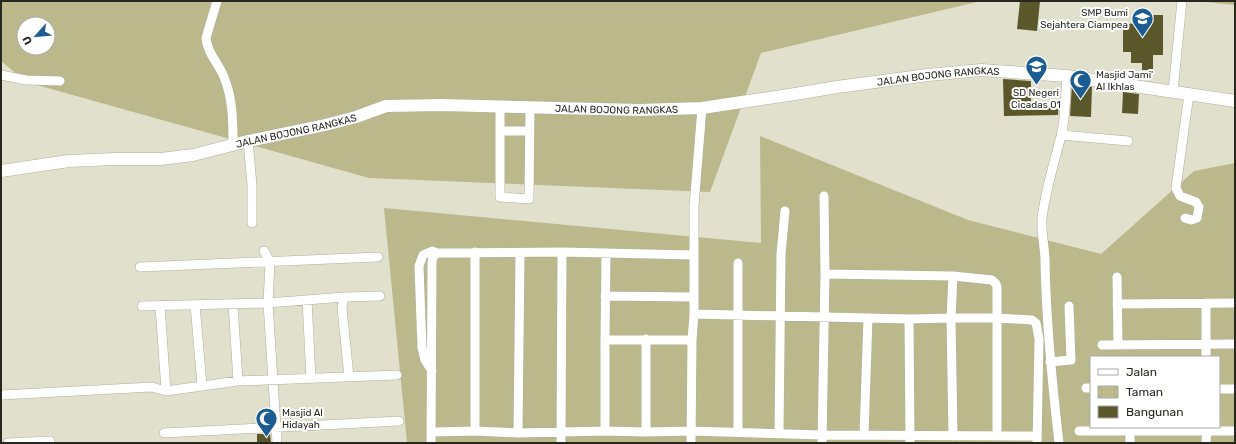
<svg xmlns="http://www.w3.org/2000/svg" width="1236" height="444" viewBox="0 0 1236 444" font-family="Rubik,sans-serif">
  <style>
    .green { fill: #bbb98c; fill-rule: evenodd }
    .building { fill: #5a572b }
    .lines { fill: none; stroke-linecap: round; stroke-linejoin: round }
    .minor-casing { stroke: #aeae9c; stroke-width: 10 }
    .major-casing { stroke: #aeae9c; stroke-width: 13 }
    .minor { stroke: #fff; stroke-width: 9 }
    .major { stroke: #fff; stroke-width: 12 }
    .labels { text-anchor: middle; stroke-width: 4; stroke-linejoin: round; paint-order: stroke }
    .poi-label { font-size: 10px; fill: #272720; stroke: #fff; text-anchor: start }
    .street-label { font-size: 10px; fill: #272720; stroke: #fff }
  </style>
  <rect width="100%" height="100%" fill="#e1e0cd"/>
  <!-- green -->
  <path class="green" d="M1,1H981L761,53L710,192L369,178L26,82L1,61ZM24,24H48V48H24Z
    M1195,1H1235V5Z
    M760,136L968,220L1101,254L1194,171L1235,163V443H407L384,208L761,243ZM1091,357H1219V427H1091Z"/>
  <!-- building -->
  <path class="building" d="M1020,1H1040L1037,31L1017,29Z
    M1148,15H1163V55H1153V70H1142V63H1131V52H1123V24L1148,23Z
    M1003,79L1031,81V103L1059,102L1058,115L1004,116Z
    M1072,84L1092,87L1091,117L1070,116Z
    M1123,92L1139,94L1138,114L1122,113Z
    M257,434H270L271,443H257Z"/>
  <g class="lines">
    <defs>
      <path id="minor" d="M217,1L206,38C207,53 219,64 224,77C233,99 233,122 233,145
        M1,75L26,80L60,81
        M1173,91L1182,1
        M500,106V197L529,199L530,107
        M500,131H530
        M1061,135L1128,141
        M248,141L252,185V223
        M1185,218L1191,220L1197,218L1199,207L1196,202L1180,196L1176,188L1189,94
        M264,251L270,262L268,303L277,443
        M475,252V431
        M140,267L378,257
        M825,274L953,276L992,280L996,284L997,287V436
        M953,276L951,318L953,436
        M1117,277L1118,344
        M605,296L693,297
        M344,297L380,296
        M307,300L311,378
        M233,304L238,381
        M1117,304L1235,303
        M195,305L202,385
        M142,306L268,303L344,297L342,308L349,377
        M160,306L166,391
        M694,314L909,319L951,318H997L1032,320L1036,323L1039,339L1037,443
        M909,319L910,443
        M646,339V432
        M605,340H692
        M1102,345L1235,344
        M1206,357V303
        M1050,362L1071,360L1069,306
        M432,371L425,360L422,348L419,266L423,255L432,251L437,253
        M1086,388H1091
        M1219,389H1235
        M1,395L152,387L166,391L238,381L397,375
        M605,431V340L606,254
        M1079,431H1235
        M432,432L475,431L518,433L605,431L646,432L691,431L822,435L1037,436
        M738,432V263
        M164,433L399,421
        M518,433L520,253
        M779,433L781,254L785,211
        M864,435L868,318
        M8,443L50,441
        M431,443L432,262L433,257L437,253L562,252L693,255
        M561,443L562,252
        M691,443L692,340L694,314V206L702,108
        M822,443L825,274L824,196
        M1059,443C1052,382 1046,322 1045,261C1045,248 1041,233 1042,219C1045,191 1054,164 1061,136C1066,117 1065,95 1067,76
        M1130,443V427
        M1206,443L1207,427"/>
      <g id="major">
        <path id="s1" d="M1,171L69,161L114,159H161L193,155L248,141L325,125L356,117L386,106L441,105L639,110L702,108L795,94L837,87L928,75L981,70L1067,76L1235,101"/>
      </g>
    </defs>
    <!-- minor casing -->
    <use href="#minor" class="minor-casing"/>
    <!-- major casing -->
    <use href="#major" class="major-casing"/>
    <!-- minor -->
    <use href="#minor" class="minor"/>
    <!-- major -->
    <use href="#major" class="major"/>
  </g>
  <!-- icons -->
  <defs>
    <symbol id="school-pin" viewBox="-11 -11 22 30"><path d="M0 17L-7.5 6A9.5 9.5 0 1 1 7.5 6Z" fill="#1b5c92" stroke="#fff"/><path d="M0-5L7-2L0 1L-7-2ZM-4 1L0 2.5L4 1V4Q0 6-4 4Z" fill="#fff"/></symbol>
    <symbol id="mosque-pin" viewBox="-11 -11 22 30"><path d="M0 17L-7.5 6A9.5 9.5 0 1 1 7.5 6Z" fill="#1b5c92" stroke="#fff"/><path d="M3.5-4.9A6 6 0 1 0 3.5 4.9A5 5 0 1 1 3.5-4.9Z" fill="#fff"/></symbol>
  </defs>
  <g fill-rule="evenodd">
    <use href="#school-pin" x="1130" y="6" width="25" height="34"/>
    <use href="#school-pin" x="1024" y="54" width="25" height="34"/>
    <use href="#mosque-pin" x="1068" y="68" width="25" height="34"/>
    <use href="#mosque-pin" x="254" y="406" width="25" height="34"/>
  </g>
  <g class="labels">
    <!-- poi labels -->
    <g class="poi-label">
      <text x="1128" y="16" text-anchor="end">SMP Bumi<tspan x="1128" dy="12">Sejahtera Ciampea</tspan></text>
      <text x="1096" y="78">Masjid Jami'<tspan x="1096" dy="12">Al Ikhlas</tspan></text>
      <text x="1036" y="96" text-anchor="middle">SD Negeri<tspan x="1036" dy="12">Cicadas 01</tspan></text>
      <text x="282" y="416">Masjid Al<tspan x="282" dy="12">Hidayah</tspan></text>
    </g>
    <!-- street labels -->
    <g class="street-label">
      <text dy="4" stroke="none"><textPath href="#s1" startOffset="947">JALAN BOJONG RANGKAS</textPath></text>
      <text dy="4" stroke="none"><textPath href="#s1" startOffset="623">JALAN BOJONG RANGKAS</textPath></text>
      <text dy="4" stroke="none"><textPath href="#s1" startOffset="299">JALAN BOJONG RANGKAS</textPath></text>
    </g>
  </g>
  <!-- border -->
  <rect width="1236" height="444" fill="none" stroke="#272720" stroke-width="4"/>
  <!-- legend -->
  <rect x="1090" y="356" width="130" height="72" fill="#ffffff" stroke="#a9a9a6"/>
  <rect x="1098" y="369" width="20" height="6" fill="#ffffff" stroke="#a9a9a6"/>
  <text x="1126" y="376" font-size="12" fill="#272720">Jalan</text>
  <rect x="1098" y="386" width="20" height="12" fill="#bbb98c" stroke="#a9a9a6"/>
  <text x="1126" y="396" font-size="12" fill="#272720">Taman</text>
  <rect x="1098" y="406" width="20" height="12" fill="#5a572b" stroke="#a9a9a6"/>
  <text x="1126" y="416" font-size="12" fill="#272720">Bangunan</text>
  <!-- north arrow -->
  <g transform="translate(36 36) rotate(243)"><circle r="19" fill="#ffffff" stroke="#a9a9a6"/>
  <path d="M0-3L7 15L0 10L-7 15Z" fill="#1b5c92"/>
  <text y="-6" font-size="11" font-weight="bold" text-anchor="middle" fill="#272720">U</text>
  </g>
</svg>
